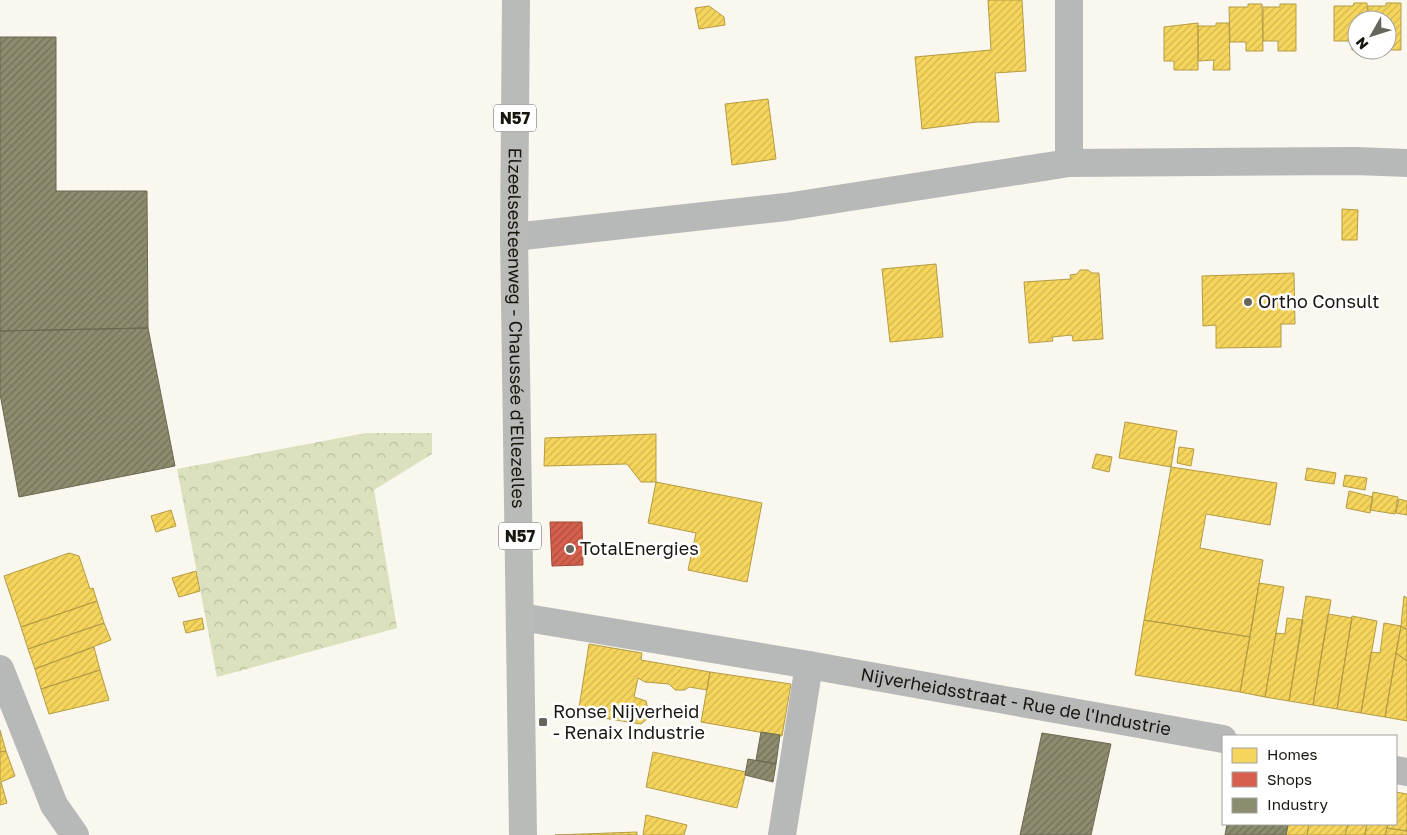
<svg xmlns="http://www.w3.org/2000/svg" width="1407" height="835" viewBox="0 0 1407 835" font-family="'Golos Text',sans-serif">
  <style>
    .forest { fill: url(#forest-crowns) }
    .homes { fill: url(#homes-hatch); stroke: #b49c45 }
    .shops { fill: url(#shops-hatch); stroke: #9d4a3a }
    .industry { fill: url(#industry-hatch); stroke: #6a6951 }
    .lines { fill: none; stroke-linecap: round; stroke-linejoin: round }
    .minor { stroke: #b7b9b9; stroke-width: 28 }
    .major { stroke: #b9bbb9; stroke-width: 28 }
    .poi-dot { fill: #68655c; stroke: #fff; stroke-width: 2 }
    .labels { text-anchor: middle; stroke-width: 5; stroke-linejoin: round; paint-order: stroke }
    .shield { fill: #fff; stroke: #5e5c56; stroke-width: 1 }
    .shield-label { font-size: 16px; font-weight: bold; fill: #19160e }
    .poi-label { font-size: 18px; fill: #19160e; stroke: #fff; text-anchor: start }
    .street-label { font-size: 18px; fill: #19160e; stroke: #fff }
  </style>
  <defs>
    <pattern id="forest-crowns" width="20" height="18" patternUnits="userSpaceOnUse" patternTransform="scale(1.25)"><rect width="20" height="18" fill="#dae1bc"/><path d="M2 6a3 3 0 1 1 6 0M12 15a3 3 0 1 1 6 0" fill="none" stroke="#bac0a0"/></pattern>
    <pattern id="homes-hatch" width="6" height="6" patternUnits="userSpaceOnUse" patternTransform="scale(1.25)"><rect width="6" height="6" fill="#f6d55c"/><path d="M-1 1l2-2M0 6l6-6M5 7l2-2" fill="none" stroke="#d2b64f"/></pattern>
    <pattern id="shops-hatch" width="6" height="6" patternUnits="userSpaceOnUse" patternTransform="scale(1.25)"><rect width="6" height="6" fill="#d6604d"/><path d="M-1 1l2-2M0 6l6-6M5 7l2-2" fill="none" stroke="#ad4e3e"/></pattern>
    <pattern id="industry-hatch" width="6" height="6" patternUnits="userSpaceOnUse" patternTransform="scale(1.25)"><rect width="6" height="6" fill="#8c8c6e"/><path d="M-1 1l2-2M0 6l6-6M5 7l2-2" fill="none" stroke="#727159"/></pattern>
  </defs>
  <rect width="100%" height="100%" fill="#faf7ee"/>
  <!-- forest -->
  <path class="forest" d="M366,433H432V454L374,490L397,628L217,677L177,469Z"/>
  <!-- homes -->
  <path class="homes" d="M988,0H1022L1026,71L995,73L999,122H977L922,129L915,57L991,50Z
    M1354,3H1367L1368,20H1357V50L1368,51L1352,50L1351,41H1334V6H1353Z
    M1386,3H1401V50H1384H1387V20H1368V6H1386Z
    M1248,4H1262L1263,51H1246V42H1230L1229,7H1248Z
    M1280,4H1296V51H1278V41H1263V7H1280Z
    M709,6L724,17L725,25L699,29L695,8Z
    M1198,23V70H1174V61H1164V27Z
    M1216,23H1229L1230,70H1213L1214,60L1198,61V26H1216Z
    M768,99L776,159L732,165L725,104Z
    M1342,209L1358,210L1357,240H1342Z
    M936,264L943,337L890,342L882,269Z
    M1080,270H1088L1092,273H1099L1103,339L1073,341L1072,335L1052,337L1053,341L1029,343L1024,282L1071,279L1070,275L1077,274Z
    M1294,273L1295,324H1281V347L1216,348V325L1203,326L1202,276Z
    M1125,422L1177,431L1171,467L1119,458Z
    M656,434V482H641L627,464L544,466L545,438Z
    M1179,447L1194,449L1191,466L1177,463Z
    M1096,454L1112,457L1109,472L1092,468Z
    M1171,467L1277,483L1270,525L1206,514L1200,548L1263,560L1250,637L1144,620Z
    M1307,468L1336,473L1334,484L1305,480Z
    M1345,475L1367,478L1365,490L1343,486Z
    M656,482L762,503L747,582L688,570L696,533L648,523Z
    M1349,491L1373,497L1370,513L1346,508Z
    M1373,492L1398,497L1395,514L1370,510Z
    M1399,499L1407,501V515L1396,513Z
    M171,510L176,526L156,532L151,516Z
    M69,553L79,556L90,589L93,588L97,601L21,627L4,576Z
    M196,571L200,591L179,597L172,578Z
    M1259,583L1284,587L1265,697L1240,692Z
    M1306,596L1331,600L1313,705L1289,701Z
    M1404,596L1407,598V630L1401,626Z
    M97,601L104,623L28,649L21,627Z
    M1328,614L1352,618L1337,709L1313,705Z
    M1352,616L1377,621L1361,713L1337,709Z
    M202,618L204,629L186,633L183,622Z
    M1287,618L1303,620L1289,701L1265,697L1276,633L1285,634Z
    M1144,620L1250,637L1240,692L1135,675Z
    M104,623L111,640L35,669L28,649Z
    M1384,623L1401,626L1385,717L1361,713L1371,652L1380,653Z
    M1401,626L1407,630V661L1396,653Z
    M589,644L642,653L641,660L710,672L707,690L689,687L685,690H675L669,684L645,682L638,678L634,697L646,701L649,713L647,719L641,724L578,714Z
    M94,647L100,670L41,689L35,669Z
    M1396,653L1407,661V721L1385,717Z
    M100,670L109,700L49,714L41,689Z
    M710,672L791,684L782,736L701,722Z
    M0,730L6,751L0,752Z
    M6,751L15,776L1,782L7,803L0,805V752Z
    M653,752L746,772L737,808L646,787Z
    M1396,792L1407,794V831L1387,828L1388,824H1396Z
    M646,815L687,825L684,835H643Z
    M1288,824H1309L1307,835H1286Z
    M1309,824H1348L1345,835H1307Z
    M1348,824H1367L1365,835H1345Z
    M1367,824H1388L1385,835H1365Z
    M1387,828L1407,831V835H1385Z
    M637,832V835H555Z"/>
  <!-- shops -->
  <path class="shops" d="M550,522H582L583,565L552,566Z"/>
  <!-- industry -->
  <path class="industry" d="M0,37H56V191H147L148,328L0,331Z
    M148,328L175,466L19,497L0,394V331Z
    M761,732L780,735L776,764L756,760Z
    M1042,733L1111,744L1091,835H1020Z
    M748,759L776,764L773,782L745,775Z
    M1227,824H1288L1286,835H1225Z"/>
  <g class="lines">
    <!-- minor -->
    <g class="minor">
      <path d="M1069,163V0"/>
      <path d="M514,237L786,207L1069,163L1356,161L1407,163"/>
      <path id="s1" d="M521,617L809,665L1223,739"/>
      <path d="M0,669L54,805L75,835"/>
      <path d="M1396,770L1407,772"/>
      <path d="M782,835L809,665"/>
    </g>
    <!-- major -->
    <path class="major" id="s2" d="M516,0L514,237L523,835"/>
  </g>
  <!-- markers -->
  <g class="poi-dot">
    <circle cx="1248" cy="302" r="5"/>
    <circle cx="570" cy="549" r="5"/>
    <rect x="538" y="717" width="10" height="10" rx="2.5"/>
  </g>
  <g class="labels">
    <!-- shield labels -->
    <g class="shield">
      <rect x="494" y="104.5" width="42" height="27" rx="4"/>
      <rect x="499" y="522.5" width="42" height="27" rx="4"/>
    </g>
    <g class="shield-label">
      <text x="515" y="124">N57</text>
      <text x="520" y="542">N57</text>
    </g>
    <!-- poi labels -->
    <g class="poi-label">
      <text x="1258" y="308">Ortho Consult</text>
      <text x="580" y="555">TotalEnergies</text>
      <text x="553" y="718">Ronse Nijverheid<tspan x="553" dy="21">- Renaix Industrie</tspan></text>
    </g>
    <!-- street labels -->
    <g class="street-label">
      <text dy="6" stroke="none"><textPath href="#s2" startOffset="328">Elzeelsesteenweg - Chaussée d'Ellezelles</textPath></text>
      <text dy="6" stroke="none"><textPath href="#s1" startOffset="502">Nijverheidsstraat - Rue de l'Industrie</textPath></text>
    </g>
  </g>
  <!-- legend -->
  <rect x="1222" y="735" width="175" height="90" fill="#ffffff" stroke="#a3a29f"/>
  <rect x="1232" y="748" width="25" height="15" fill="#f6d55c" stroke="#a3a29f"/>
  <text x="1267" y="760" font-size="15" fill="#19160e">Homes</text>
  <rect x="1232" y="772" width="25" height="15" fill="#d6604d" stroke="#a3a29f"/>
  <text x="1267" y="785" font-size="15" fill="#19160e">Shops</text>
  <rect x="1232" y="798" width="25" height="15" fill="#8c8c6e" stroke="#a3a29f"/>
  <text x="1267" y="810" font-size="15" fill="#19160e">Industry</text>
  <!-- north arrow -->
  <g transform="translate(1372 35) rotate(231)"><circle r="24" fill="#ffffff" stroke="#a3a29f"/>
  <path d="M0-4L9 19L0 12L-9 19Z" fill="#68655c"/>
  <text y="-8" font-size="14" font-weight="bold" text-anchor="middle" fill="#19160e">N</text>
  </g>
</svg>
